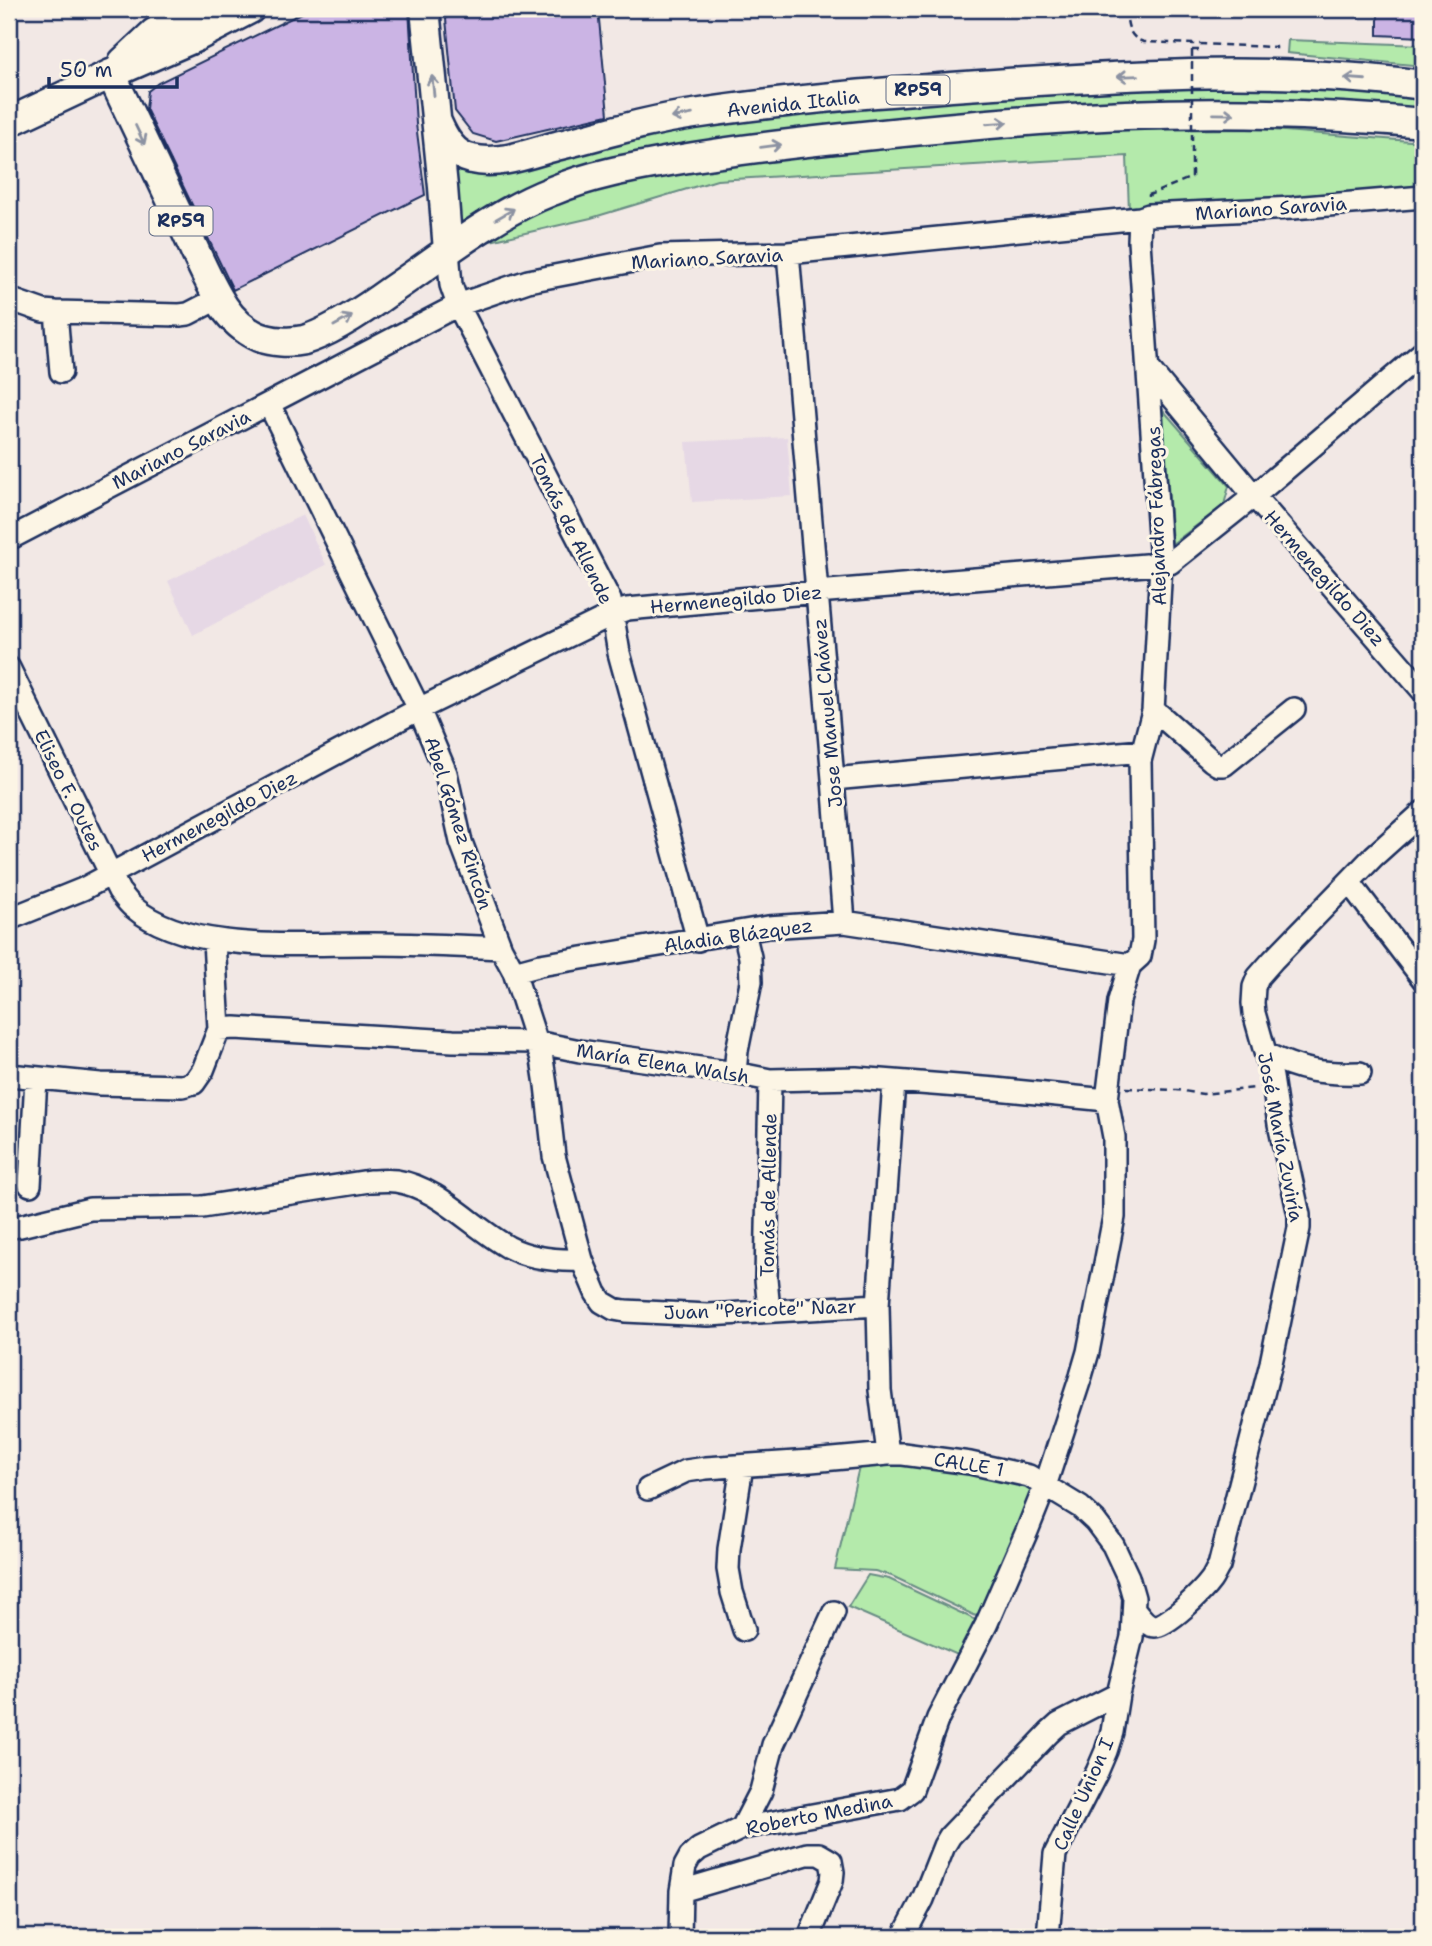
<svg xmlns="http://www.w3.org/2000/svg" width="1432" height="1946" viewBox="0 0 1432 1946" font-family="'Shantell Sans',sans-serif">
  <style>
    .built { fill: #e6d8e5 }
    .green { fill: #b4eaab; stroke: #688c84; stroke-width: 2 }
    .building { fill: #cbb4e4; stroke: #1b2f5e; stroke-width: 2 }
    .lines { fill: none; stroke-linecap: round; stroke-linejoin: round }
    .minor-casing { stroke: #1b2f5e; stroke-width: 26 }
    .major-casing { stroke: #1b2f5e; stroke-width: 33 }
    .path { stroke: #1b2f5e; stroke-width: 2.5; stroke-dasharray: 7 5; stroke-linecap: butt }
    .minor { stroke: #fcf5e5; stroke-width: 21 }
    .major { stroke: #fcf5e5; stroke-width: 28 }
    .path-bridge { stroke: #1b2f5e; stroke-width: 2.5; stroke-dasharray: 7 5; stroke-linecap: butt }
    .oneway { stroke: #8c92a2 }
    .labels { text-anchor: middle; stroke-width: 6; stroke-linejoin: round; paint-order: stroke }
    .shield { fill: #fcf5e5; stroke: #5e6a86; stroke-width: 2 }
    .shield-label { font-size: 18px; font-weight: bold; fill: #1b2f5e }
    .street-label { font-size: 19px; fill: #1b2f5e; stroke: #fcf5e5 }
  </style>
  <rect width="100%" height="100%" fill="#f2e8e5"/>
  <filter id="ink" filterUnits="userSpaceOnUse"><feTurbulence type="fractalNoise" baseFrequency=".0143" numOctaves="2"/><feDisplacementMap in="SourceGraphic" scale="14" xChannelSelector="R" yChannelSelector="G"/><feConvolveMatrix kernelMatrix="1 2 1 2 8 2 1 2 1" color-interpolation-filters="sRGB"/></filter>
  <g filter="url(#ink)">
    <!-- built -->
    <path class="built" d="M787,437L792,496L692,502L686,442Z
      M303,515L326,565L193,635L168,581Z"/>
    <!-- green -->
    <path class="green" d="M1288,40L1423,45V66L1287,53Z
      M1119,82L1423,92V116L702,142L457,234L449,153L677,125Z
      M1260,129L1423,142V187L1129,211L1127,156L717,180L591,218L468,246L531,210L657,174L890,144L1097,130Z
      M1163,410L1229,486L1224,505L1172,544Z
      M879,1461L1021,1479L1030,1491L1031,1500L982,1619L892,1576L875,1571L835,1569L860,1463Z
      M868,1575L889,1579L976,1620L960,1656L848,1607Z"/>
    <!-- building -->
    <path class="building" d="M310,9H409L416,124L425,195L233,290L146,109L148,91L158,83Z
      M445,9H598L608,115L496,141L473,134L455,111Z
      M1378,9H1423V37L1378,35Z"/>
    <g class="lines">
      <defs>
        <path id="minor" d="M448,251L451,285L458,305L610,600L619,653L698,940
          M788,253L833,779L844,922
          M9,299L43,311L56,312L180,315L188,314L219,298
          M56,312L61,372
          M1149,369L1254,496L1423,691
          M269,404L419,709L446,773L461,842L501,948L514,972L542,1059L546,1085L554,1156L582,1260L596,1293L602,1302L614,1309L625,1311L708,1315L878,1305
          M9,539L458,305L528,281L660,256L788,253L1140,218L1149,215L1293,208L1423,197
          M9,668L119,891C124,897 128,903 133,907C189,955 302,943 372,944C415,944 458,946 501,948
          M1153,711L1160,715L1212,761L1218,765H1224L1294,709
          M833,779L1142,751
          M1349,882L1423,979
          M9,919L83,889L419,709L613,614L627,609L817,592L1170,563L1254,496L1423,352
          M514,972L540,965L768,927L844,922L1130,965
          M219,1029L235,1028L453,1041L536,1042L580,1051L735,1073L770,1080L856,1078L996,1089L1107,1100
          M1266,1054C1301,1071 1321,1074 1360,1073
          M735,1073L737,1051L751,982L750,957L744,932
          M9,1075L100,1084L182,1086L194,1083L203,1070L219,1029L214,941
          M30,1185L36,1078
          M9,1227L20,1226L90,1209L202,1207L369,1181C378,1181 388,1180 396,1181C438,1187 472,1227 508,1247C531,1259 556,1261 582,1260
          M769,1310L766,1279L770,1080
          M888,1454L880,1390L878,1305L894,1082
          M742,1466L729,1549L728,1569L732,1592L744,1630
          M648,1489L686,1471L706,1468L811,1461L888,1454H903L970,1463L1029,1476L1080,1507L1095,1521L1113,1545L1128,1577L1134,1598L1132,1637L1118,1694L1112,1732L1106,1751L1097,1772L1055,1854L1048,1937
          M1134,1609C1139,1615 1146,1626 1155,1626C1168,1626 1203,1591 1211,1580C1214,1576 1216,1570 1219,1566L1271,1363L1299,1228V1215L1279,1124L1272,1077L1254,1013L1253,1003L1254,987L1258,977L1273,960L1374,856L1423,812
          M742,1828L761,1791L773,1745L834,1612
          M681,1891L807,1854H819L831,1861L833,1872L832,1881L809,1937
          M680,1937L681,1891L685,1866L690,1857L699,1849L742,1828L900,1799L912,1790L938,1718L986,1625L1027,1531L1045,1486L1081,1376L1088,1352L1114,1217V1137L1107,1100L1119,1001L1130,965L1140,956L1143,940L1140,761L1153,711L1161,564L1139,241L1140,218
          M903,1937L923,1899L944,1846L950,1836L1049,1733L1059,1724L1118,1694"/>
        <path id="major" d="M425,9L443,187L448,251
          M123,62L154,33L197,9
          M111,74C135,124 159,175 183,225C196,252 208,283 224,307C232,319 245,331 259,337C272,342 290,343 304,340C329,333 368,307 390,291C442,256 493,214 552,191C590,175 630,168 670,161C728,151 786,144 844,138C938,128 1032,119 1126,115C1225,111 1325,114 1423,123
          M9,122L111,74L194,38L250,9
          M437,122C444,138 453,155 472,159C500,166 533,152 560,145C604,134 649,120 694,114C793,99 894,91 995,84C1137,74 1282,66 1423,85"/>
      </defs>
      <!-- minor casing -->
      <use href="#minor" class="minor-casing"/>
      <!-- major casing -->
      <use href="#major" class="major-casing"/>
      <!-- path -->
      <path class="path" d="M1126,9C1127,23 1128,38 1144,42L1276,47V51
        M1192,50H1201
        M1149,197V195L1192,177
        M1126,1088L1177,1090L1203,1094L1255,1088"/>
      <!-- minor -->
      <use href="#minor" class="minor"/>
      <!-- major -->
      <use href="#major" class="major"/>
      <!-- path-bridge -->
      <path class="path-bridge" d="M1192,50V177"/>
    </g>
    <!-- one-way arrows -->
    <defs><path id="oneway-shaft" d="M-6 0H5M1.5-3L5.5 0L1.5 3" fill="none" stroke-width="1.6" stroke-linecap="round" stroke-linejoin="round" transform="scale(1.75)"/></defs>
    <g class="oneway">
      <use href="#oneway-shaft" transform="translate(1128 76) rotate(178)"/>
      <use href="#oneway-shaft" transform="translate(1355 79) rotate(-176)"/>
      <use href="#oneway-shaft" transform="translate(433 86) rotate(-96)"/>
      <use href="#oneway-shaft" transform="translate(1224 114) rotate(1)"/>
      <use href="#oneway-shaft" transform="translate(682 116) rotate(170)"/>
      <use href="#oneway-shaft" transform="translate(997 123) rotate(-4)"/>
      <use href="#oneway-shaft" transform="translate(140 135) rotate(65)"/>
      <use href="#oneway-shaft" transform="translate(771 146) rotate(-7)"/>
      <use href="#oneway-shaft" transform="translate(505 214) rotate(-30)"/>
      <use href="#oneway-shaft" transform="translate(343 321) rotate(-29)"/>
    </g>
  </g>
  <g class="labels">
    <!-- shield labels -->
    <g class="shield">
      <rect x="886.5" y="75.5" width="63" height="29" rx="5"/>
      <rect x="149.5" y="206.5" width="63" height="29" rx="5"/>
    </g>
    <g class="shield-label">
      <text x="918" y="96">RP59</text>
      <text x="181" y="227">RP59</text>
    </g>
    <!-- street labels -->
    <g class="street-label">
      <text transform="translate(793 103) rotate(-6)" y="7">Avenida Italia</text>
      <text transform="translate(1271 208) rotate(-4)" y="7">Mariano Saravia</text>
      <text transform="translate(707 258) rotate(-3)" y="7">Mariano Saravia</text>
      <text transform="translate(181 449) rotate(-27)" y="7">Mariano Saravia</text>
      <text transform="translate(1156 516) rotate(-92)" y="7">Alejandro Fábregas</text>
      <text transform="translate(572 529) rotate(64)" y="7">Tomás de Allende</text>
      <text transform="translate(1325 578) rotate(49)" y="7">Hermenegildo Diez</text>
      <text transform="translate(736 599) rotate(-5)" y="7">Hermenegildo Diez</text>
      <text transform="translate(827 713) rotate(-95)" y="7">Jose Manuel Chávez</text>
      <text transform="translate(69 790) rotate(64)" y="7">Eliseo F. Outes</text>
      <text transform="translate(219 816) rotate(-28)" y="7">Hermenegildo Diez</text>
      <text transform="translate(459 823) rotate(72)" y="7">Abel Gómez Rincón</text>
      <text transform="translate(738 935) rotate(-8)" y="7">Aladia Blázquez</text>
      <text transform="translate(663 1063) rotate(9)" y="7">María Elena Walsh</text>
      <text transform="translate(1281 1137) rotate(79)" y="7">José María Zuviría</text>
      <text transform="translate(768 1195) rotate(-89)" y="7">Tomás de Allende</text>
      <text transform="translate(760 1309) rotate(-2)" y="7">Juan "Pericote" Nazr</text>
      <text transform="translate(969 1464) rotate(9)" y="7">CALLE 1</text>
      <text transform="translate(1083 1794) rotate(-66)" y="7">Calle Union I</text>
      <text transform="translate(819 1814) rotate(-11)" y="7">Roberto Medina</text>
    </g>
  </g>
  <!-- margin -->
  <rect width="1432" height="1946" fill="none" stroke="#fcf5e5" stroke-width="35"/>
  <rect x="18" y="18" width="1397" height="1911" fill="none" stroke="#1b2f5e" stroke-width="2.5" filter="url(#ink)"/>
  <!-- scale -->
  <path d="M49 77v10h128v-10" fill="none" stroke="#1b2f5e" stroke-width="3.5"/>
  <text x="60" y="77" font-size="21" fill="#1b2f5e" stroke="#fcf5e5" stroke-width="5" paint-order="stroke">50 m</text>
</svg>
